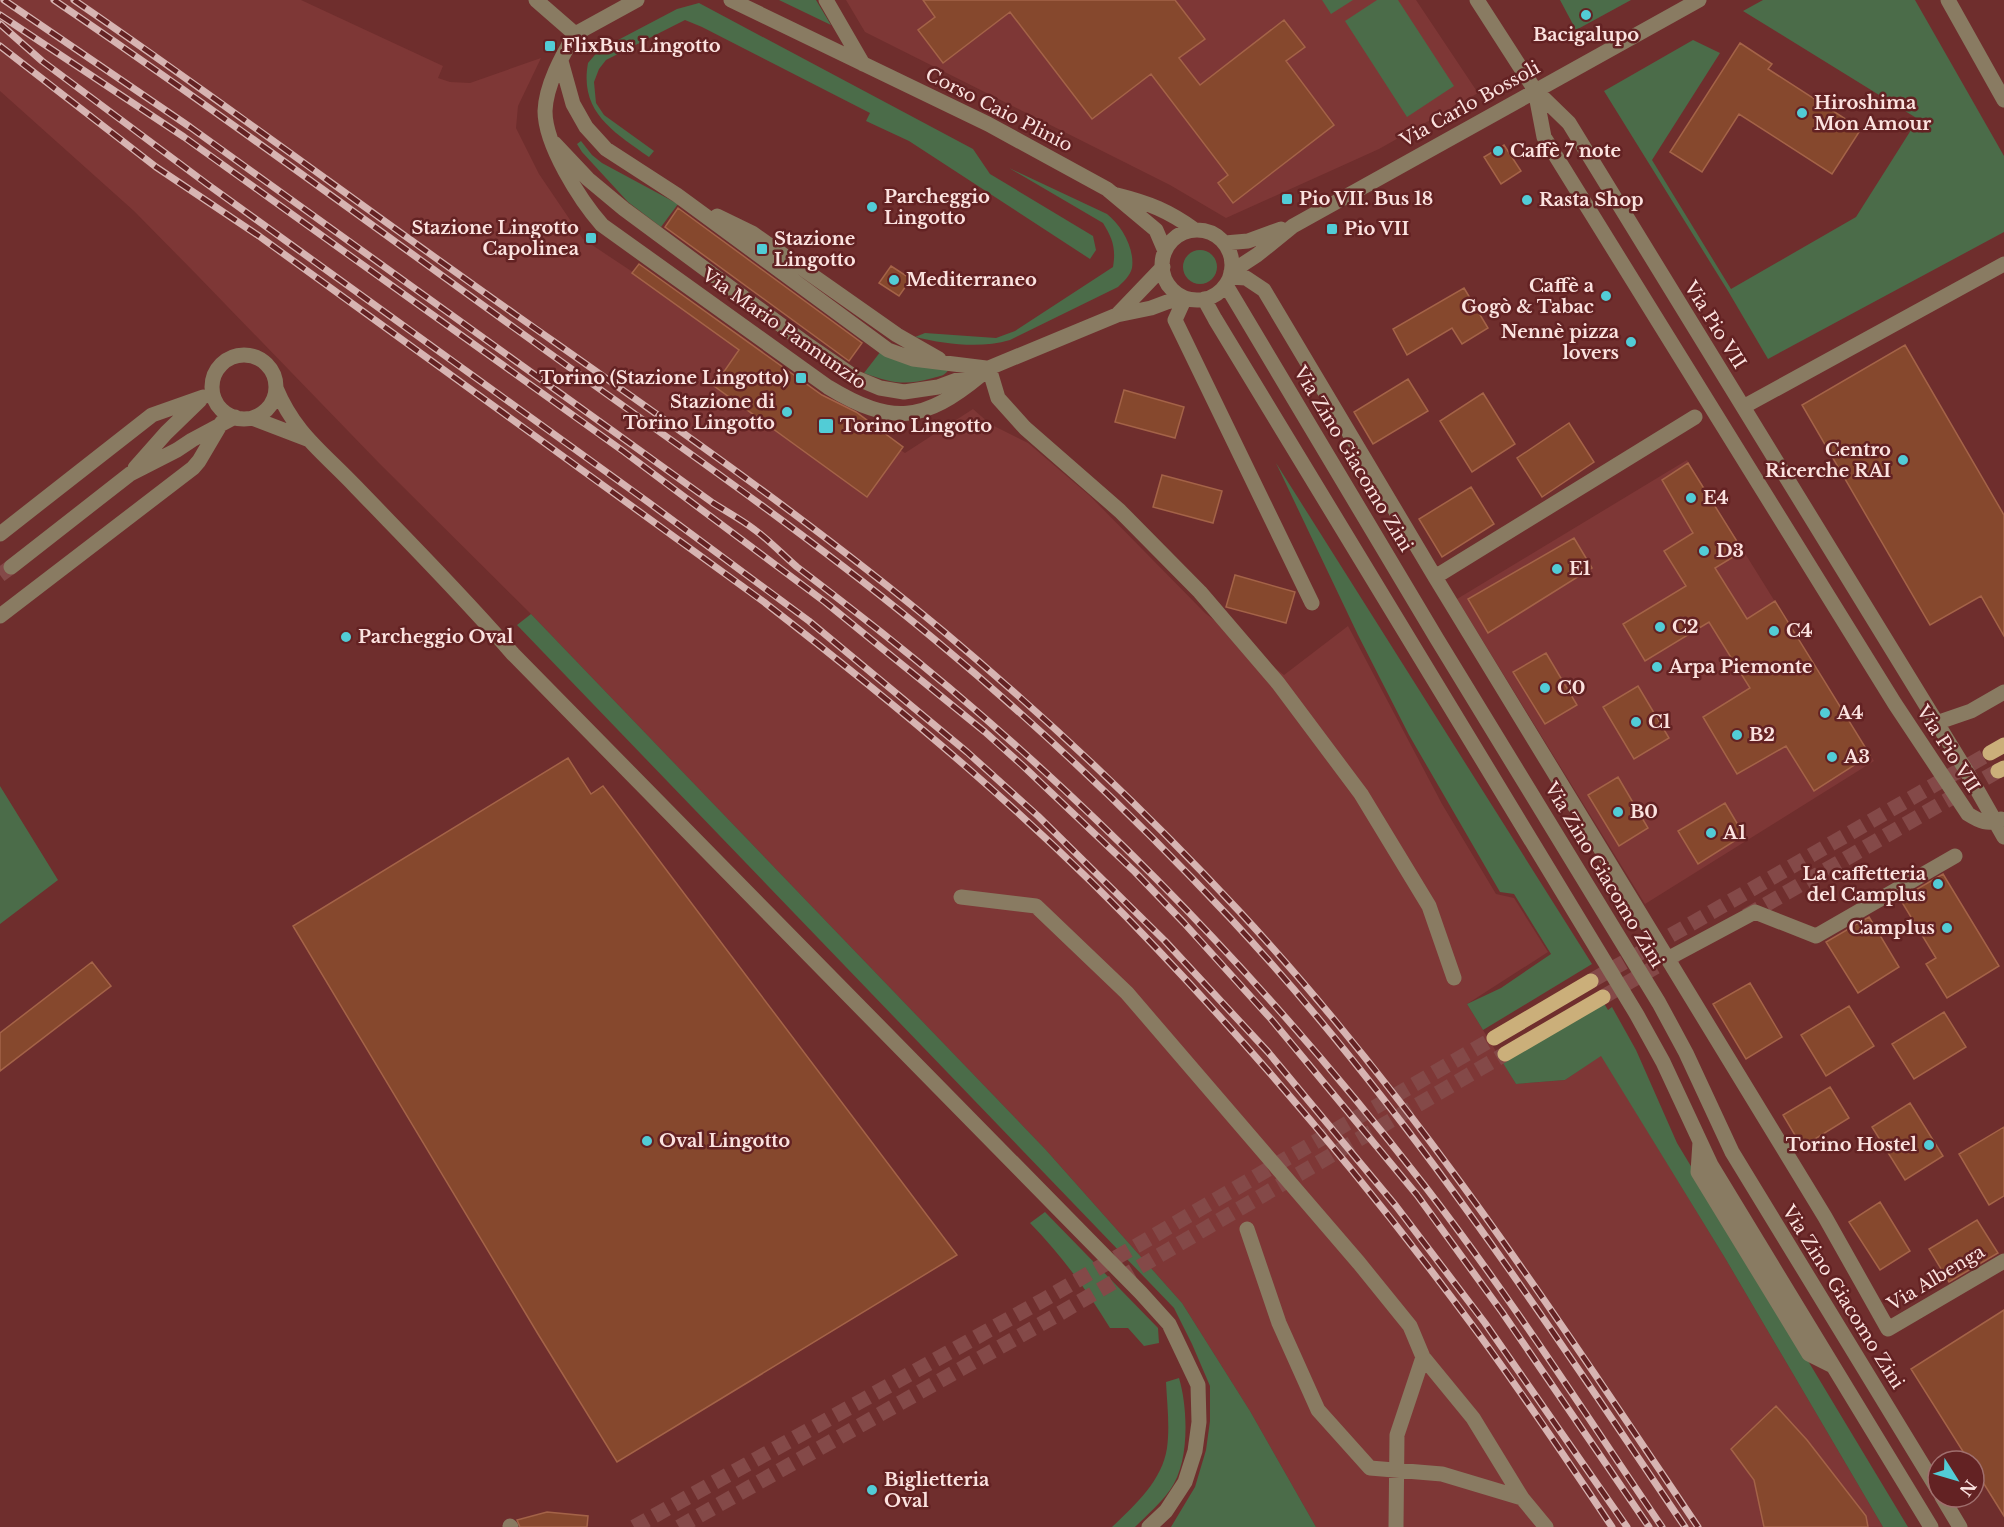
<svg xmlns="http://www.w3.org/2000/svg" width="2004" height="1527" viewBox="0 0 2004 1527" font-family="'Libre Baskerville',serif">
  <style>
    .built { fill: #7e3736 }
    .green { fill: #4b6c49 }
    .building { fill: #86482d; stroke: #a46348; stroke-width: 1.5 }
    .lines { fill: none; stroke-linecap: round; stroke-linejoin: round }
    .minor-tunnel { stroke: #844948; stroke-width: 15; stroke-dasharray: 15 8; stroke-linecap: butt }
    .major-tunnel { stroke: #844948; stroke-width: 15; stroke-dasharray: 15 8; stroke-linecap: butt }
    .minor { stroke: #897b62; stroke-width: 15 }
    .major { stroke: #cbaf7a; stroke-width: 15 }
    .rail-casing { stroke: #d7b4b2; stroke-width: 7 }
    .rail { stroke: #632223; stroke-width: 4.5; stroke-dasharray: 14; stroke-linecap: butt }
    .poi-dot { fill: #52ccd6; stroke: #632223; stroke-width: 2 }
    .labels { text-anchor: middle; stroke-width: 5; stroke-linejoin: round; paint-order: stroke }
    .poi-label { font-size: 18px; font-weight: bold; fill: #fbe2df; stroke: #632223; text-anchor: start }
    .street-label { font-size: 18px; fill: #fbe2df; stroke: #632223 }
  </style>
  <rect width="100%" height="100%" fill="#6f2e2d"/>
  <!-- built -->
  <path class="built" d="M0,0H301L443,66L438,78L450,82L470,83L541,58L518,106L516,128L539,174L583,239L905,453L973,409L990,424L1028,443L1090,496L1205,613L1284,675L1348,626L1442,804L1496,894L1514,898L1548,952L1467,1004L1483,1030L1516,1084L1565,1080L1601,1055L1725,1258L1883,1527H1316L1250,1411L1182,1303L1046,1150L531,614L379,463L198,276L134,211L0,91Z
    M846,0H1416L1478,93L1379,149L1226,218L1170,185L865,32Z
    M1687,460L1874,761L1645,904L1457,599Z"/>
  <!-- green -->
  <path class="green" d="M779,0H816L831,25Z
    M1322,0H1353L1331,14Z
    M1377,0H1398L1454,86L1407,117L1345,21Z
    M1560,0H1631L1576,30Z
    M1763,0H1915L2004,156V232L1768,359L1728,291L1604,91L1693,40L1720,53L1652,160L1731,289L1856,217L1918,119L1743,11Z
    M699,3L973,149L990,174L1093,236L1096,250L1090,259L909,141L866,121L870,113L702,27L685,20L606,60L599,69L594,82L596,103L604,115L654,151L649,157C614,132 579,112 588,63L599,50L677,9Z
    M581,141L592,155L602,163L678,204L661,227L628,202L582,152L577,144Z
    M1009,168L1107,214C1121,225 1135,248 1132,268C1130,276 1123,282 1118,287L1010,340C980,349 945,344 915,337L925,333L996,338L1015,331L1113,267C1116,249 1113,239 1103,223Z
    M1183 267a17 17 0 1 1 34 0a17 17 0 1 1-34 0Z
    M881,351L949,369C945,376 940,376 933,378C905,386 891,383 864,373Z
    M1276,463L1592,964L1483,1030L1467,1004L1501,988L1551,954L1514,894L1500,892L1409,735L1358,635Z
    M531,614L1046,1150L1182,1303L1250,1411L1316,1527H1171L1195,1487L1206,1450L1210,1421V1386L1192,1344L1174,1308L517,625Z
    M0,786L58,880L0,924Z
    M1602,1000L1608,1010L1612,1007L1636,1050L1677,1143L1908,1527H1883L1725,1258L1601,1056L1565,1080L1516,1084L1501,1060Z
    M1045,1212L1158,1328L1159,1343L1144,1346L1128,1328H1110C1086,1289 1062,1256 1030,1223Z
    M1179,1378C1188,1408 1190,1463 1170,1490C1160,1504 1147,1515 1135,1527H1112C1135,1505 1162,1481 1167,1448C1170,1426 1167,1404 1166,1382Z"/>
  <!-- building -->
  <path class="building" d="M923,0H1175L1205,39L1179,58L1200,85L1284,20L1305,47L1286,61L1334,125L1233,203L1218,183L1228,175L1151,74L1092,119L1010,12L943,63L918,30L935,17Z
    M1740,43L1772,64L1768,69L1861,129L1832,174L1739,114L1702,172L1670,152Z
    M1504,145L1521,171L1501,184L1484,157Z
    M678,208L862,343L849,361L665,227Z
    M639,264L822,395L856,412L903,447L867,497L714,386L739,350L632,273Z
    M891,266L911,279L899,296L879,283Z
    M1464,288L1488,328L1462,344L1452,328L1407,355L1393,329Z
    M1905,345L2004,515V636L1981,596L1930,625L1802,405Z
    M1408,379L1428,411L1373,444L1354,412Z
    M1124,390L1184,407L1175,438L1115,422Z
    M1483,393L1515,444L1472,472L1440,421Z
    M1569,423L1594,462L1542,497L1517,458Z
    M1688,463L1743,551L1715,568L1747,619L1775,601L1870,755L1814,791L1786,746L1737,774L1703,717L1750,688L1709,622L1645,661L1623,624L1686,586L1664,551L1693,533L1662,480Z
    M1162,475L1222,491L1213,523L1153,507Z
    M1471,487L1494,524L1442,557L1419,519Z
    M1574,538L1592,568L1488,633L1468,599Z
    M1235,575L1295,592L1286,623L1226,607Z
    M1546,653L1577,705L1545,724L1513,672Z
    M1638,686L1669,738L1634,759L1603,707Z
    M568,758L591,794L603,786L957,1255L617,1462L538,1334L293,926Z
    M1618,777L1648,828L1619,846L1588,795Z
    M1725,803L1744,835L1698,864L1678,831Z
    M1943,874L1999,966L1947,998L1926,964L1936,958L1900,899Z
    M1869,917L1899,967L1858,993L1826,942Z
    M92,962L111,986L0,1071V1033Z
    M1750,983L1782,1037L1746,1059L1713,1004Z
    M1849,1006L1874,1046L1826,1076L1801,1035Z
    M1944,1012L1966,1047L1914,1079L1892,1044Z
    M1830,1087L1849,1118L1802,1147L1783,1115Z
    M1910,1103L1943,1156L1905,1180L1872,1127Z
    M2004,1127V1196L1989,1205L1959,1154Z
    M1880,1202L1910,1251L1880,1270L1849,1222Z
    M1977,1220L1998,1253L1949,1282L1929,1249Z
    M2004,1310V1516L1974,1468V1461H1969L1911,1369Z
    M1776,1406L1807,1440L1866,1516L1868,1527H1764L1754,1480L1731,1449Z
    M547,1512L588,1516L587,1527H520L517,1520Z"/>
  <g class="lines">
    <!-- minor-tunnel -->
    <path class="minor-tunnel" d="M0,575L11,567"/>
    <!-- major-tunnel -->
    <path class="major-tunnel" d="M1746,916L1998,771
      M1591,981L1990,753
      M1603,997L1678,954
      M634,1527L1045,1299L1494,1038
      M679,1527L1057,1315L1505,1054"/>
    <!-- minor -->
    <path class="minor" d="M536,0L575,34
      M731,0L988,124L1107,189L1156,230L1165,251
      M826,0L863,64
      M1477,0L1535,90L1569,123L1967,772L2004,837
      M1948,0L2004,100
      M575,34C562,56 546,85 545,111C545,145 580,200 602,225L828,387C892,426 924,422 981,375
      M575,34L637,0
      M561,61L573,104L586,127L606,149L677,195L888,350L913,359L986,368
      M1535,90L1544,137L1895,704L1968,814C1979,821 1989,826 2001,819
      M554,143L588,179L624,209L808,345L856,378L880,388L904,392L938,387L989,368L1117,315L1151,308L1167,302L1185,298
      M1117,195C1149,203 1169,211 1195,230
      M717,216L752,233L897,335L939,359
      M1162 265a35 35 0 1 1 70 0a35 35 0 1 1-70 0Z
      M1225,243L1248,241L1281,229
      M1231,272L1257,255L1293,226L1699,0
      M1230,277L1246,278L1264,290L1435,577L1825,1217L1888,1329L2004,1261
      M1226,285L1437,639L1659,1003L1686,1053L1732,1152L1938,1490
      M1185,298L1175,320L1312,603
      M1204,299L1215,319L1637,1015L1663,1062L1711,1165L1931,1527
      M1117,315L1163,267
      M212 387a32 32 0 1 1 64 0a32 32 0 1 1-64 0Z
      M989,368L998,398L1025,428L1120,511L1200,592L1278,683L1361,794L1429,906L1454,978
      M276,388C295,434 323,452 356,487C409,542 463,596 513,654L1141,1293L1169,1324L1198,1385L1199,1422L1195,1451L1185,1482L1166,1511L1149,1527
      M1743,407L2004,264
      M252,418L307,439
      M135,468L166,433L200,400
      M0,534L152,415L203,397
      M11,567L130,474L177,450L192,440L235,417
      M1435,577L1695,417
      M0,616L193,468L199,461L222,422
      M1936,723L1971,711L2004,692
      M961,897L1036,906L1127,993L1359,1263L1410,1326L1423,1357L1397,1435L1396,1527
      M1669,958L1755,912L1816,936L1955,856
      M1700,1142L1698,1172L1809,1354L1833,1366
      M1247,1229L1279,1323L1318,1410L1370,1468L1442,1474L1522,1498L1546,1527
      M1423,1357L1473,1418L1522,1498
      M1942,1497L1960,1527
      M510,1526L511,1527"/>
    <!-- major -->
    <path class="major" d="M1990,753L2004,745
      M1998,771L2004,768
      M1494,1038L1591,981
      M1505,1054L1603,997"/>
    <defs>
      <path id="rail" d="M4,0L190,127L713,503C727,512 742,520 755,530C770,541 783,555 797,567C825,588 853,610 881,632C1084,793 1265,980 1424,1185C1509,1295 1584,1412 1662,1527
        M54,0C216,110 374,227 534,342C667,438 808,534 934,639C1039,726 1138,820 1231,919C1404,1105 1543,1317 1685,1527
        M74,0C223,102 368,211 516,315C661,417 807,518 943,631C1048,719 1146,811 1239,911C1414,1099 1555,1315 1698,1527
        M0,15L184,137L623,451L825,602L985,732L1022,765L1135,872L1184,923L1271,1019L1417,1195L1502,1312L1649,1527
        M0,24L42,61L207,184L648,502L809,621L967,752L1038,816L1165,941L1268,1052L1396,1206L1485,1323L1627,1527
        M0,46L156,167L259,236L764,602C902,709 1038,822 1158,950C1271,1069 1377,1196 1475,1329C1523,1394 1567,1460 1612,1527"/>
    </defs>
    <!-- rail casing -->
    <use href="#rail" class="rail-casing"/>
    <!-- rail -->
    <use href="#rail" class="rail"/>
  </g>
  <!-- markers -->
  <g class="poi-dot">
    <circle cx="1586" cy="15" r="6"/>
    <rect x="544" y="40" width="12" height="12" rx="3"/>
    <circle cx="1802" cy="113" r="6"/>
    <circle cx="1498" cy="151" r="6"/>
    <rect x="1281" y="193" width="12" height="12" rx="3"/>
    <circle cx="1527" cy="200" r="6"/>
    <circle cx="872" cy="207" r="6"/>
    <rect x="1326" y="223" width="12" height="12" rx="3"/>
    <rect x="585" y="232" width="12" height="12" rx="3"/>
    <rect x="756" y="243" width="12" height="12" rx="3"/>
    <circle cx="894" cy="280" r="6"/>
    <circle cx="1606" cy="296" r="6"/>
    <circle cx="1631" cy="342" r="6"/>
    <rect x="795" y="372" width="12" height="12" rx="3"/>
    <circle cx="787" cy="412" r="6"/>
    <rect x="818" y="418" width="16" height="16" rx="3"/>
    <circle cx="1903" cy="460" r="6"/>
    <circle cx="1691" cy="498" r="6"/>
    <circle cx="1704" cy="551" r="6"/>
    <circle cx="1557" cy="569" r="6"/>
    <circle cx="1660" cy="627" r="6"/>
    <circle cx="1774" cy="631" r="6"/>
    <circle cx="346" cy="637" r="6"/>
    <circle cx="1657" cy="667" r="6"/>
    <circle cx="1545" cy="688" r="6"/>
    <circle cx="1825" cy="713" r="6"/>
    <circle cx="1636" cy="722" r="6"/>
    <circle cx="1737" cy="735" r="6"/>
    <circle cx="1832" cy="757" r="6"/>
    <circle cx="1618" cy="812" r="6"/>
    <circle cx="1711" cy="833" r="6"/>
    <circle cx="1938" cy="884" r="6"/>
    <circle cx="1947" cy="928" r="6"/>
    <circle cx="647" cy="1141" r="6"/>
    <circle cx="1929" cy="1145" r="6"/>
    <circle cx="872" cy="1490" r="6"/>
  </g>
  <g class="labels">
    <!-- poi labels -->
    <g class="poi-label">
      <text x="1586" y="41" text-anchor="middle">Bacigalupo</text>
      <text x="562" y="52">FlixBus Lingotto</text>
      <text x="1814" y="109">Hiroshima<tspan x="1814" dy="21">Mon Amour</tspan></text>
      <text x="1510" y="157">Caffè 7 note</text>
      <text x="884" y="203">Parcheggio<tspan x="884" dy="21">Lingotto</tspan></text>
      <text x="1299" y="205">Pio VII. Bus 18</text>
      <text x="1539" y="206">Rasta Shop</text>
      <text x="579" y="234" text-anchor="end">Stazione Lingotto<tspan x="579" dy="21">Capolinea</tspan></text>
      <text x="1344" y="235">Pio VII</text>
      <text x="774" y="245">Stazione<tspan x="774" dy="21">Lingotto</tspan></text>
      <text x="906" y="286">Mediterraneo</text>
      <text x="1594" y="292" text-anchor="end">Caffè a<tspan x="1594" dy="21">Gogò &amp; Tabac</tspan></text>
      <text x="1619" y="338" text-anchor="end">Nennè pizza<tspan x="1619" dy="21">lovers</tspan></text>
      <text x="789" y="384" text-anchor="end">Torino (Stazione Lingotto)</text>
      <text x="775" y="408" text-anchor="end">Stazione di<tspan x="775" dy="21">Torino Lingotto</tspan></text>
      <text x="840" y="432">Torino Lingotto</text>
      <text x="1891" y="456" text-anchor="end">Centro<tspan x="1891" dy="21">Ricerche RAI</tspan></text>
      <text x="1703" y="504">E4</text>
      <text x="1716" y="557">D3</text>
      <text x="1569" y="575">E1</text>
      <text x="1672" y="633">C2</text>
      <text x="1786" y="637">C4</text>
      <text x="358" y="643">Parcheggio Oval</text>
      <text x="1669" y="673">Arpa Piemonte</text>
      <text x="1557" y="694">C0</text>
      <text x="1837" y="719">A4</text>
      <text x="1648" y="728">C1</text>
      <text x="1749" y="741">B2</text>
      <text x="1844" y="763">A3</text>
      <text x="1630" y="818">B0</text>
      <text x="1723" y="839">A1</text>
      <text x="1926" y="880" text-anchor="end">La caffetteria<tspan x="1926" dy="21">del Camplus</tspan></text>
      <text x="1935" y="934" text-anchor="end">Camp1us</text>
      <text x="659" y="1147">Oval Lingotto</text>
      <text x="1917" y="1151" text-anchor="end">Torino Hostel</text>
      <text x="884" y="1486">Biglietteria<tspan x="884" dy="21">Oval</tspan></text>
    </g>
    <!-- street labels -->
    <g class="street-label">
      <text transform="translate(1470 104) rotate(-29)" y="6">Via Carlo Bossoli</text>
      <text transform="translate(999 110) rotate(27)" y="6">Corso Caio Plinio</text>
      <text transform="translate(1715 325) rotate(58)" y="6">Via Pio VII</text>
      <text transform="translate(784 329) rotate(35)" y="6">Via Mario Pannunzio</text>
      <text transform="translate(1353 459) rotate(59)" y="6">Via Zino Giacomo Zini</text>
      <text transform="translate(1948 749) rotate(57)" y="6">Via Pio VII</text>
      <text transform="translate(1604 875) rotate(59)" y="6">Via Zino Giacomo Zini</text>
      <text transform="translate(1936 1278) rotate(-31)" y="6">Via Albenga</text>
      <text transform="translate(1843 1297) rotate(58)" y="6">Via Zino Giacomo Zini</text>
    </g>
  </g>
  <!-- north arrow -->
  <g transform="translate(1956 1479) rotate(127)"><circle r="28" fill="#632223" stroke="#a06f6e" stroke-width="1.5"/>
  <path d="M0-4.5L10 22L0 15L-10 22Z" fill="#52ccd6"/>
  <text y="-9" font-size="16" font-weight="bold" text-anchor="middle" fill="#fbe2df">N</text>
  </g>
</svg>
